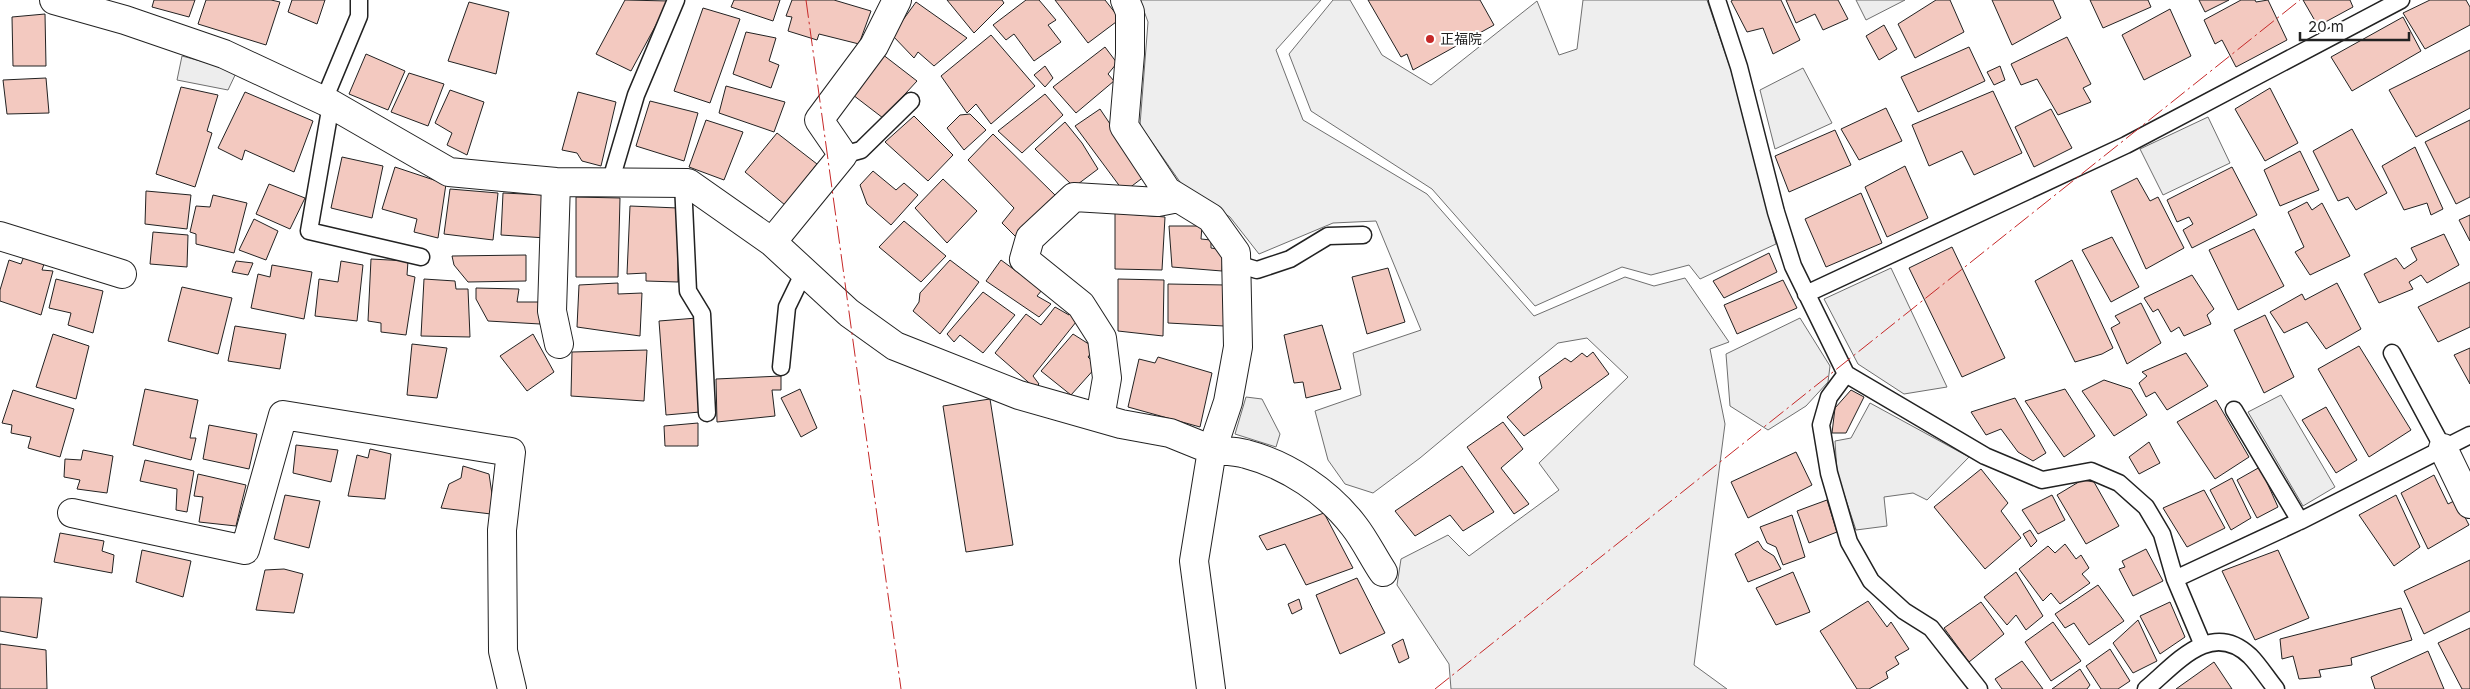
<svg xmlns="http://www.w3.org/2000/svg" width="2470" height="689" viewBox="0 0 2470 689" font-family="Inter,'Noto Sans JP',sans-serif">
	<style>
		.green { fill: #eee; stroke: #6f6f6f }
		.parking { fill: #ededed; stroke: #6f6f6f }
		.building { fill: #f3c9c0; stroke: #222 }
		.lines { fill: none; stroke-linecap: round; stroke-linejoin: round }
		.lane-casing { stroke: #222; stroke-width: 19 }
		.street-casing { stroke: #222; stroke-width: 30 }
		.lane { stroke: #fff; stroke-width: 16 }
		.street { stroke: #fff; stroke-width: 28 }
		.power { stroke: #c62828; stroke-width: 1; stroke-dasharray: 18 4 2.5 4; stroke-linecap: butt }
		.poi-dot { fill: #c62828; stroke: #fff; stroke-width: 2 }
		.labels { text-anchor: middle; stroke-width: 4; stroke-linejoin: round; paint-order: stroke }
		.poi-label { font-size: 14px; fill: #222; stroke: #fff; text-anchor: start }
	</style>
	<rect width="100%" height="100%" fill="#fff"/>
	<path class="green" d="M1140 0H1321L1276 50 1303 120 1427 194 1534 316 1625 277 1654 286 1685 278 1729 342 1710 349 1725 424 1694 665 1727 689H1451L1449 664 1397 585 1401 559 1448 535 1469 556 1559 490 1539 463 1628 377 1587 338 1558 343 1420 458 1373 493 1345 484 1328 460 1315 411 1361 395 1353 353 1421 330 1376 221 1333 223 1259 254 1230 217 1185 189 1140 125 1148 22Z
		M1333 0H1350L1382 55 1431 85 1537 1 1559 55 1577 49 1583 0H1707L1731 70 1776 244 1700 279 1689 265 1651 275 1622 267 1535 306 1432 189 1311 111 1289 54Z"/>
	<path class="parking" d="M1856 0H1905L1866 20Z
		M182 56 237 71 228 90 177 80Z
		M1803 68 1832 123 1775 149 1760 90Z
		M2208 117 2230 163 2163 195 2140 149Z
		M1891 268 1947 387 1904 394 1858 364 1824 299Z
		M1800 318 1830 366 1828 382 1806 406 1768 430 1730 406 1726 354Z
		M2281 395 2335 487 2303 506 2248 412Z
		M1246 397 1262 399 1280 434 1276 447 1235 434Z
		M1870 403 1969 457 1927 500 1913 493 1884 497 1887 526 1856 530 1837 473 1835 441 1851 438Z"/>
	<path class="building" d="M154 0H195L189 17 152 7Z
		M206 0H271L280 2 266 45 198 24Z
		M292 0H325L317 24 288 12Z
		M625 0 669 1 631 71 596 54Z
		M734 0H780L773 21 731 7Z
		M792 0H834L871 11 859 44 819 34 817 40 788 31 792 17 786 16Z
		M947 0H1002L1004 3 974 33Z
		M1026 0H1039L1056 20 1048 25 1061 42 1034 61 1014 34 1006 40 993 25Z
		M1055 0H1105L1120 19 1088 43Z
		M1368 0H1480L1494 25 1413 70 1407 54 1401 57Z
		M1733 0H1781L1800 40 1773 54 1763 28 1747 32 1731 1Z
		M1786 0H1838L1848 19 1823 30 1815 14 1796 23Z
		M1936 0H1950L1964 32 1915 58 1898 24Z
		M1992 0H2053L2061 18 2012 45Z
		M2090 0H2148L2151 7 2103 28Z
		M2199 0H2229L2205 12Z
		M2241 0H2255L2256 2 2268 0 2287 40 2236 67 2222 40 2215 44 2204 20Z
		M2303 0H2350L2353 7 2318 26Z
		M2430 0H2466L2470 7V25L2425 49 2403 13Z
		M469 2 509 12 496 74 448 61Z
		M916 2 967 38 934 66 918 52 914 58 892 35Z
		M703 8 740 19 710 103 674 91Z
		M2170 9 2191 56 2144 80 2122 35Z
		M45 14 46 66H13L12 17Z
		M2403 17 2421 51 2352 91 2331 57Z
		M1884 25 1897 49 1879 60 1866 36Z
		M746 32 776 38 769 61 779 65 771 88 733 74Z
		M991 35 1035 86 991 124 976 104 967 113 941 76Z
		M2067 37 2091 84 2083 88 2091 102 2058 115 2037 79 2021 85 2011 64Z
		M1105 47 1117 63 1108 74 1114 81 1076 113 1053 87Z
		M1969 47 1985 81 1918 112 1901 77Z
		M2470 50V108L2416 137 2389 90Z
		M366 54 405 71 388 110 349 94Z
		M882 54 917 81 883 118 853 95Z
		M1045 66 1053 78 1045 87 1034 75Z
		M2000 66 2005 80 1994 85 1987 72Z
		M409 73 444 84 428 126 391 112Z
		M46 78 49 113 7 114 3 80Z
		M726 86 785 102 774 132 719 113Z
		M181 87 218 95 207 131 212 133 195 187 156 174Z
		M2270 88 2298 143 2265 161 2235 109Z
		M450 90 484 102 467 155 447 145 452 133 435 123Z
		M1993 91 2022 153 1974 175 1962 151 1929 166 1912 125Z
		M245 92 313 121 294 172 245 150 242 160 218 148Z
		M578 92 616 102 601 166 582 161 577 153 562 150Z
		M1045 94 1063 115 1022 153 998 131Z
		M650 101 698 113 684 161 636 146Z
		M1886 108 1902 141 1859 160 1841 129Z
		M1100 109 1145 176 1124 192 1075 126Z
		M2051 109 2072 148 2034 167 2015 127Z
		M970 114 986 130 964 150 947 128 960 115Z
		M914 116 953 155 928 181 885 142Z
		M706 120 743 132 724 180 689 167Z
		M2470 120V197L2456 204 2425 142Z
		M1065 122 1082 143 1098 169 1074 187 1035 149Z
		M2352 129 2387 193 2356 210 2348 197 2338 201 2313 151Z
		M1835 130 1851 165 1789 192 1775 156Z
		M777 133 817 164 785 205 745 172Z
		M993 134 1058 198 1020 241 1002 223 1014 208 968 160Z
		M2415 147 2443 209 2431 215 2427 203 2404 210 2382 166Z
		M2300 151 2319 190 2280 206 2264 170Z
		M342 157 383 166 372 218 331 208Z
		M1905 166 1928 218 1887 237 1865 187Z
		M395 167 446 184 438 238 414 232 417 219 382 209Z
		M2232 167 2257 215 2192 248 2183 230 2193 224 2189 217 2177 222 2167 200Z
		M873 171 896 190 904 183 918 195 891 225 867 204 860 185Z
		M2137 178 2150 201 2158 197 2184 248 2146 269 2111 191Z
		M943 179 977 211 947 243 915 208Z
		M269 184 305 198 290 229 256 214Z
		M450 189 498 193 493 240 444 234Z
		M146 191 191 195 187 229 145 224Z
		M503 193 546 195V238L501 235Z
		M1861 193 1882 243 1826 267 1805 219Z
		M213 195 247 203 234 253 196 244V234L190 232 196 206 210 207Z
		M576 197 620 198 618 277H576Z
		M2307 202 2312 210 2322 203 2350 256 2310 275 2295 252 2304 247 2288 212Z
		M630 206 678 208V282L646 281V273L627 274Z
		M1115 213 1165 217 1162 270 1115 269Z
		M2470 215V241L2459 220Z
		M254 219 278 231 266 260 239 250Z
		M904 221 946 256 921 282 879 247Z
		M1169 226H1202L1201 239 1211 240V248L1223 250 1222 271 1172 267Z
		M2254 229 2284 286 2238 310 2209 250Z
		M153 232 188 235 187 267 150 264Z
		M2444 234 2459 265 2427 283 2421 275 2409 282 2413 289 2379 303 2364 274 2396 258 2404 269 2417 260 2411 248Z
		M2112 237 2139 287 2111 302 2082 250Z
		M1952 247 2005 358 1962 377 1909 268Z
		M1769 253 1777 272 1724 298 1713 281Z
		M526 255V281L468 282 454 265 452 256Z
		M24 256 44 264 42 270 53 271 41 315 0 301V290L9 260 21 264Z
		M371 259 408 261 407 275 415 277 406 335 381 332V323L368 321Z
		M950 260 979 282 940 334 913 311 919 302 920 293Z
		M1001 260 1042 290 1037 296 1051 304 1039 317 986 281Z
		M2072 260 2113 348 2102 354 2075 362 2035 281Z
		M236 261 253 263 248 275 232 272Z
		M341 261 363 265 357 321 315 316 319 279 338 282Z
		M272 265 312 272 304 319 251 308 258 274 270 277Z
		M1388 268 1405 322 1367 334 1352 277Z
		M2192 275 2214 309 2207 315 2211 324 2184 336 2179 327 2171 332 2158 309 2153 312 2144 298Z
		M56 279 103 291 93 333 68 325 71 313 49 308Z
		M424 279 455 281 456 289H468L470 337 421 336Z
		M1118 279 1164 280 1163 336 1118 331Z
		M1783 280 1797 308 1737 334 1724 305Z
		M2470 282V327L2438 342 2418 307Z
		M618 283V294L642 293 640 336 577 327 579 285Z
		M2337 283 2361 329 2326 349 2307 322 2284 333 2270 312 2302 294 2305 300Z
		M1168 284 1226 285 1224 326 1168 323Z
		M182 287 232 298 218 354 168 341Z
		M476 288 519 289 517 302H543L540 324 488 321 476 299Z
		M983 292 1015 315 983 353 960 335 954 342 947 334Z
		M2141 303 2161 343 2127 364 2111 328 2120 323 2115 316Z
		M1055 307 1069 315 1073 309 1080 317 1033 376 1039 384 1035 388 995 353 1026 314 1041 325Z
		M2265 315 2294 377 2264 393 2234 330Z
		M697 318 700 412 666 415 659 321Z
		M1322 325 1341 389 1306 398 1303 382 1294 383 1284 335Z
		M235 326 286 334 280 369 228 361Z
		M53 334 89 346 76 399 36 387Z
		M533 334 554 372 527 391 500 356Z
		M1073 334 1095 348 1088 357 1097 366 1071 395 1041 371Z
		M412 344 447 348 437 398 407 395Z
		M2359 346 2411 430 2369 457 2318 369Z
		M2470 348V384L2454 355Z
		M647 350 644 401 571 396 572 352Z
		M1593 352 1609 374 1524 436 1507 417 1542 388 1539 377 1565 358 1571 362 1582 353 1587 357Z
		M2186 353 2208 386 2167 410 2155 392 2146 397 2139 383 2147 376 2142 372Z
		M1158 357 1212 373 1200 427 1128 407 1139 359 1155 363Z
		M781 376V390H772L775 416 717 422 716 379Z
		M2104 380 2131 389 2147 415 2114 436 2082 391Z
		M145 389 198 400 190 438H196L191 460 133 445Z
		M800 389 817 428 801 437 781 398Z
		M2065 389 2095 436 2064 457 2025 401Z
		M13 390 74 409 60 457 28 448 31 437 11 433 12 425 2 423Z
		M1851 390 1864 397 1846 433H1832L1835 408Z
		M2015 398 2046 453 2033 461 2018 452 2001 429 1986 435 1971 412Z
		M990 399 1013 545 966 552 943 406Z
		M2216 400 2249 457 2215 479 2177 422Z
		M2326 407 2357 460 2336 473 2302 420Z
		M1503 422 1523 449 1501 468 1529 504 1514 514 1467 447Z
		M698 423V446H665L664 426Z
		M209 425 257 434 249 469 203 459Z
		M2149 442 2160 463 2139 474 2129 457Z
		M296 445 338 450 331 482 293 473Z
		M370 449 391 454 385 499 348 496 357 455 368 458Z
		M83 450 113 456 107 493 77 489 80 480 64 477 65 459 81 460Z
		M1796 452 1812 485 1748 518 1731 482Z
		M145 460 194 471 187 512 176 510 177 489 140 481Z
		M463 466 489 474 492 494 491 514 441 508 449 484 461 478Z
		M1462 466 1494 512 1463 531 1450 515 1415 536 1395 511Z
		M2260 467 2278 507 2257 518 2237 480Z
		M1981 469 2008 503 2001 511 2021 538 1985 569 1934 507Z
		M198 474 246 485 236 526 199 522 203 497 194 496Z
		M2434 475 2448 504 2456 500 2469 525 2428 549 2401 493Z
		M2232 478 2251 518 2231 530 2210 490Z
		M2082 480 2094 482 2119 526 2086 544 2057 495Z
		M2204 490 2225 528 2187 547 2163 508Z
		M285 495 320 501 309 548 274 539Z
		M2052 495 2065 520 2038 534 2022 510Z
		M2396 495 2420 547 2394 566 2359 515Z
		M1827 500 1837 532 1809 543 1797 511Z
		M1324 513 1353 568 1306 585 1285 544 1267 550 1259 536Z
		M1792 515 1805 557 1783 565 1776 547 1767 543 1760 527Z
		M2030 530 2037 541 2031 547 2023 534Z
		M60 533 104 541 102 551 114 555 112 573 54 562Z
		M1758 541 1763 549 1774 556 1781 569 1748 582 1735 554Z
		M2065 544 2076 559 2081 555 2089 568 2082 574 2090 583 2060 604 2051 593 2043 601 2019 569 2048 546 2055 553Z
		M2146 549 2163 581 2133 596 2119 569 2125 567 2122 561Z
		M142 550 191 561 183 597 136 582Z
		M2278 550 2309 618 2255 640 2222 571Z
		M2470 560V611L2424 634 2404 591Z
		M284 569 303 574 294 613 256 610 265 570Z
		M1793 572 1810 612 1776 625 1756 588Z
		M2016 572 2043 616 2026 630 2016 615 2007 625 1984 597Z
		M1357 578 1385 633 1340 654 1316 595Z
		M2098 585 2124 621 2089 645 2074 623 2065 628 2055 614Z
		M0 597 42 598 37 638 0 631Z
		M1299 599 1302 609 1292 614 1288 604Z
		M1868 601 1887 627 1891 622 1909 649 1895 657 1899 664 1886 672 1888 678 1869 689H1857L1820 631Z
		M1981 602 2004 634 1969 662 1944 628Z
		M2170 602 2185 637 2160 654 2140 616Z
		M2401 608 2412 640 2351 658 2352 665 2319 670 2321 677 2299 679 2293 656 2282 659 2280 639Z
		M2138 620 2157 661 2133 673 2113 643Z
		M2053 622 2081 661 2051 681 2025 642Z
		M2470 628V689H2462L2438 643Z
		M1403 639 1409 658 1399 663 1392 645Z
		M0 644 46 650 47 689H0Z
		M2110 649 2130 681 2118 689H2101L2086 666Z
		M2428 651 2444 689H2375L2371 677Z
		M2022 661 2043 689H2002L1995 679Z
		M2214 662 2232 689H2176Z
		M2080 669 2090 685 2087 689H2052Z"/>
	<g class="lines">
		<g class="lane-casing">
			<path id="lane" d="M1717 0 1739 67 1776 212 1793 266 1846 374 1985 456 2042 480 2091 471 2119 483 2146 507 2162 534 2175 579 2202 643
				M324 100 359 16V0
				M331 104 309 231 421 257
				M843 155 861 150 911 101
				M610 183 636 95 676 0
				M683 183 688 291 702 314 707 413
				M1237 264 1257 270 1290 259 1328 236 1363 235
				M1806 294 2126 145 2401 0
				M2392 353 2443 448
				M781 367 787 307 804 272
				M1846 374 1829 397 1821 425 1829 473 1849 542 1871 581 1904 611 1931 628 1979 689
				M2234 410 2300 521
				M2175 579 2300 521 2470 435
				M2146 689C2176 664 2211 619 2250 656 2259 665 2267 678 2276 689"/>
		</g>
		<g class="street-casing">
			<path id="street" d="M54 0 125 20 224 54 331 104 449 172 556 182 688 183 772 242 849 313 895 346 1019 395 1121 424 1170 433 1212 450 1194 561 1211 689
				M1125 0 1130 12V54L1124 126 1167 191 1211 218 1236 253 1238 347 1228 402 1212 450C1223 451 1236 451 1246 454 1288 465 1328 492 1354 526 1365 540 1373 557 1383 572
				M556 182 552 311 559 344
				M0 236 122 274
				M772 242 843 155 819 120 874 46 897 0
				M1100 418 1107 378 1102 338 1081 305 1024 259 1030 238 1074 197 1158 202 1178 198
				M2443 448 2470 504
				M72 513 245 550 283 415 511 452 502 530 503 651 512 689"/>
		</g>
		<use href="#lane" class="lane"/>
		<use href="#street" class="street"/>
		<path class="power" d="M806 0 901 689
			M1435 689 2300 0"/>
	</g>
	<circle class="poi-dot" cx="1430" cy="39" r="5"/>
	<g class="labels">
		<g class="poi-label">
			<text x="1440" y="44">正福院</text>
		</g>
	</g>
	<path d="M2300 32v8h109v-8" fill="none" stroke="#222222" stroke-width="2.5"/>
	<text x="2308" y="32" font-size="15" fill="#222222" stroke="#ffffff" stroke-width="4" paint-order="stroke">20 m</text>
</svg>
